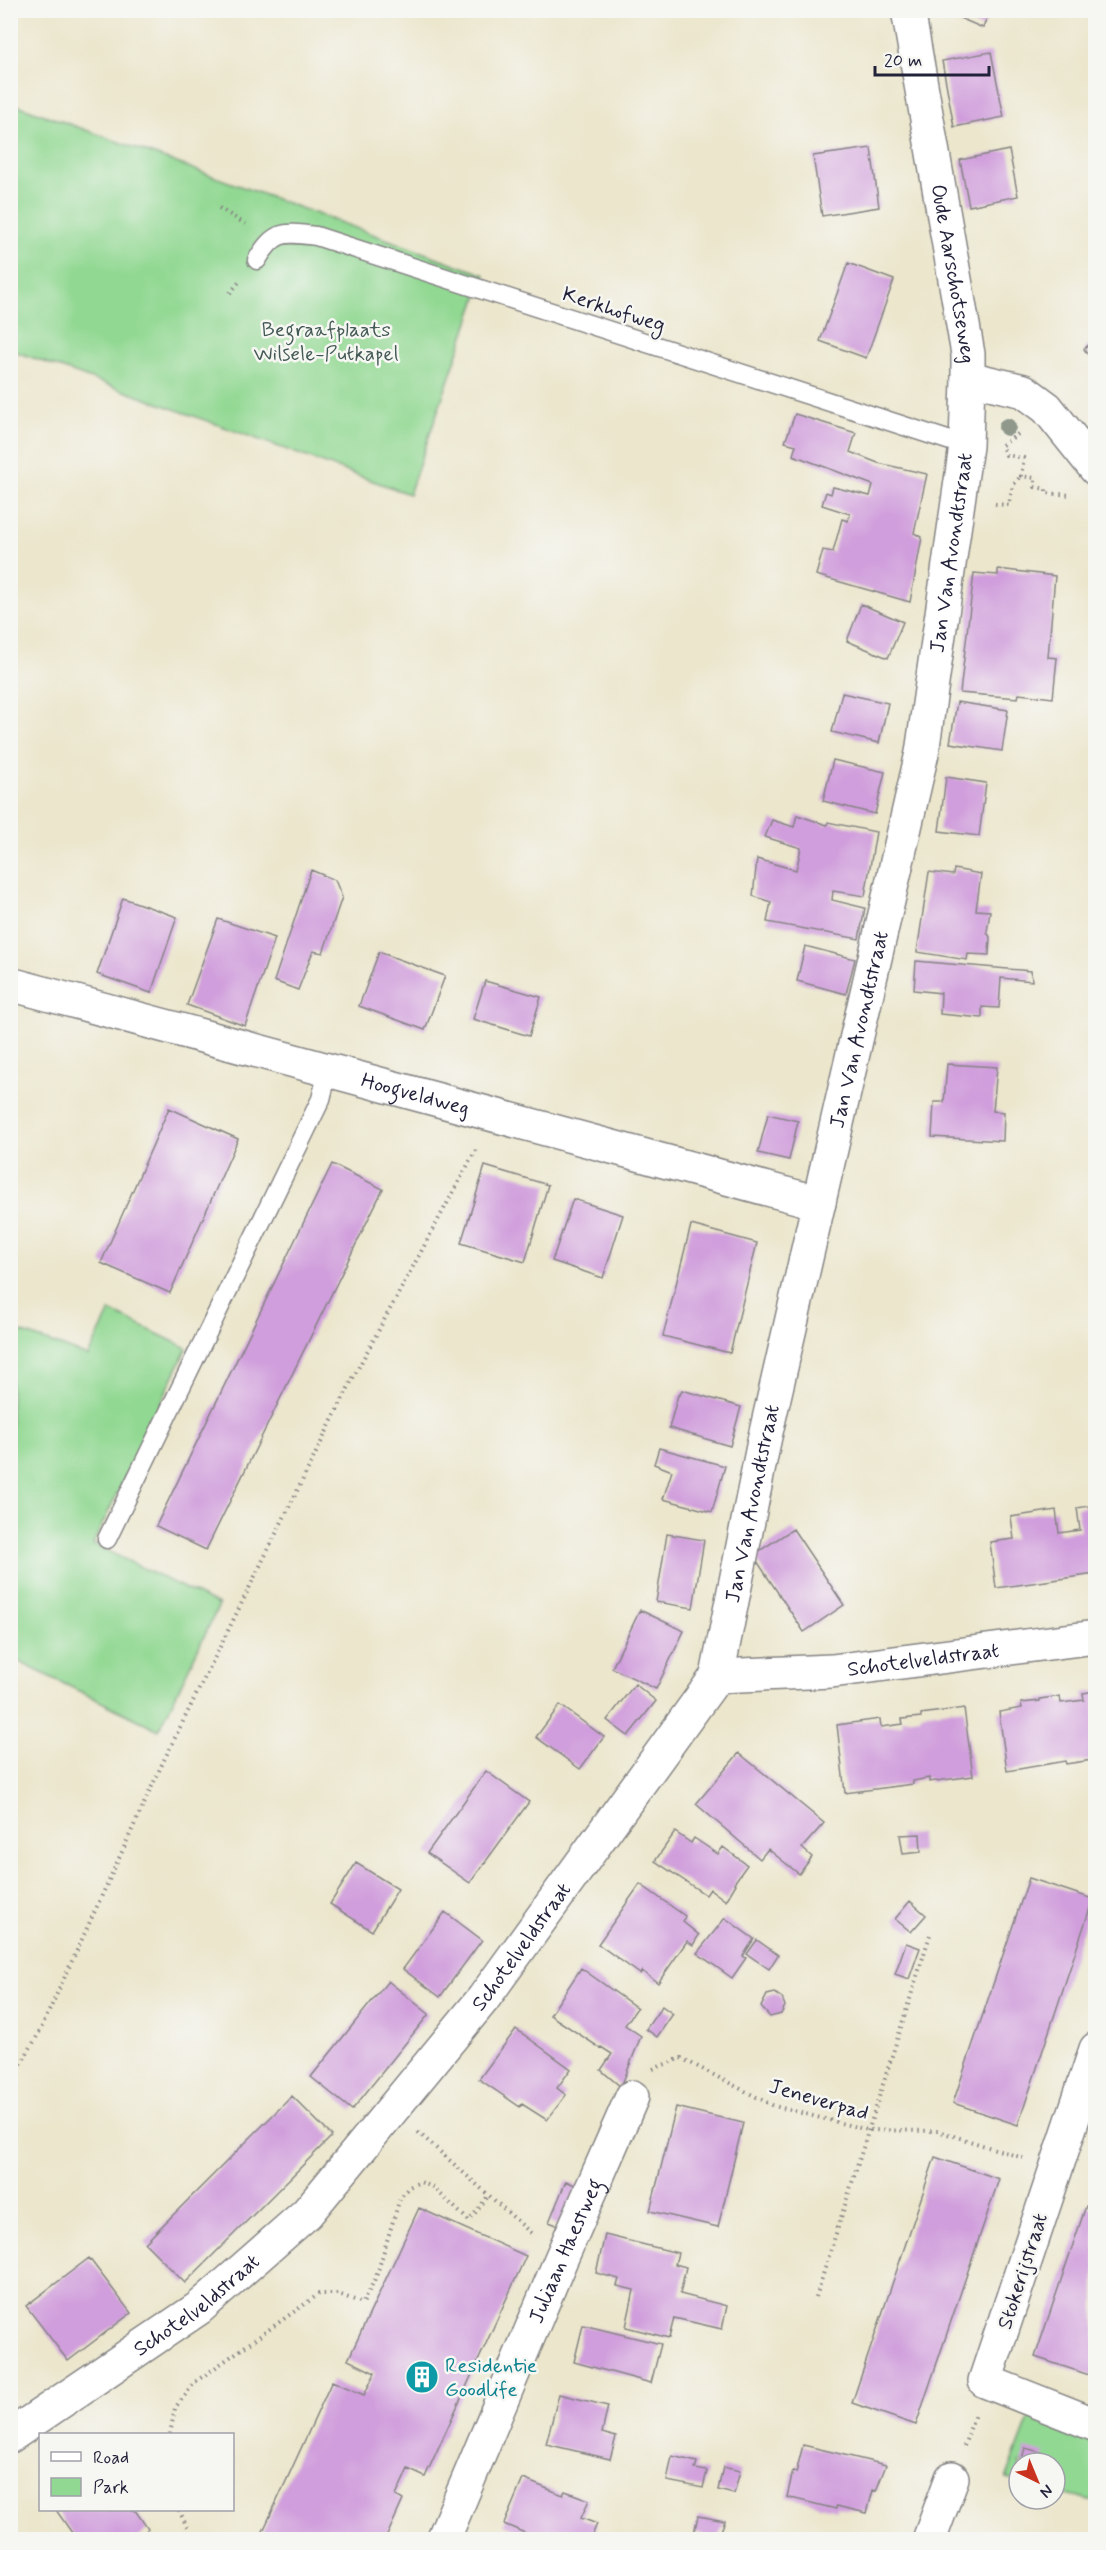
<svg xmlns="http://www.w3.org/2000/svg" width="1106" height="2550" viewBox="0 0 1106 2550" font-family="Mynerve,sans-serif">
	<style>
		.green { fill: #91d892; stroke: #5a7d66; stroke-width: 1.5 }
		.building { fill: #d09edc }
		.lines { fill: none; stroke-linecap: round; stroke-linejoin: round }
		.lane-casing { stroke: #868484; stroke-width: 21 }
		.street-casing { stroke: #868484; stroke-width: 36 }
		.path { stroke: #868484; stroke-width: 4; stroke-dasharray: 1.5 4.5; stroke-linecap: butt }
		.lane { stroke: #fff; stroke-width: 18 }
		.street { stroke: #fff; stroke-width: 33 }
		.tree { fill: #8f988b }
		.labels { text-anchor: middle; stroke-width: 5; stroke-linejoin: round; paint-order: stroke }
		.street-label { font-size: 21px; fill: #22223b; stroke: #f6f6f2 }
		.park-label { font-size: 21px; fill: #435955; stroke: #f6f6f2 }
		.culture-label { font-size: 21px; fill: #0d838f; stroke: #f6f6f2; text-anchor: start }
	</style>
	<rect width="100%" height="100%" fill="#f6f6f2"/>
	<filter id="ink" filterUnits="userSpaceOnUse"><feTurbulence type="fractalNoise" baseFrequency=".0167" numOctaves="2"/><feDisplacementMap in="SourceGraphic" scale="12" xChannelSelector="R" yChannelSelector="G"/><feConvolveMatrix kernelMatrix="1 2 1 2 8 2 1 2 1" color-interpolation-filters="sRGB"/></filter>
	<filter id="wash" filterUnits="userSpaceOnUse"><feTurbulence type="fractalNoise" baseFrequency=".008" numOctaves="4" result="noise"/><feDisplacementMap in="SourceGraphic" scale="24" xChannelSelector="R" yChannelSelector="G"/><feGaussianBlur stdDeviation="1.35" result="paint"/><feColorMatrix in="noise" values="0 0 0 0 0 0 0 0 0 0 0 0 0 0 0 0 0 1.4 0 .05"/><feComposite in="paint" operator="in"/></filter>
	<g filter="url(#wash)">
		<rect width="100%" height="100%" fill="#ebe6cc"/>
		<path class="green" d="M17 105 485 275 409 494 11 350 10 119Z
			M110 1311 187 1348 93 1544 219 1605 159 1730 11 1658V1348L18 1331 88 1356Z
			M1032 2411 1095 2436V2501L1055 2491V2463H1019V2482L1006 2479Z"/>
		<g id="blocks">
			<path class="building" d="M941 10H990L983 28Z
				M991 52 1004 117 954 127 942 61Z
				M871 148 879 207 822 216 813 156Z
				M1009 150 1018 196 969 206 960 160Z
				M848 263 894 280 866 358 820 341Z
				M1095 339V364L1084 349Z
				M795 414 856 433 850 452 878 463 927 474 914 533 922 537 910 602 816 575 823 550 833 552 842 519 848 521 850 514 822 505 826 492 831 494 833 487 870 496 873 485 793 455 796 445 785 442Z
				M998 569 1055 576 1048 657 1057 658 1053 698 1019 694 1018 698 960 693 974 573 998 575Z
				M861 604 903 622 888 658 847 641Z
				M842 693 888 703 879 743 832 732Z
				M957 702 1008 710 1002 751 950 743Z
				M833 760 885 772 875 814 823 801Z
				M946 777 986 783 979 836 939 831Z
				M797 815 827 825 828 822 876 832 865 896 833 891 832 900 865 908 859 939 767 922 771 902 753 896 757 859 796 870 801 848 765 837 772 820 794 827Z
				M954 869 981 874 976 910 990 911 987 932 990 937 989 955 968 954 967 960 917 952 929 872 953 875Z
				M311 870 335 880 342 897 323 953 313 951 298 990 274 981Z
				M123 898 177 917 151 993 97 974Z
				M218 919 275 938 245 1026 187 1005Z
				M805 946 855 959 846 994 797 981Z
				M379 952 445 976 425 1030 359 1006Z
				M916 961 1031 971 1032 981 1001 978 999 1008 982 1007V1018L940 1014 941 993 914 990Z
				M485 981 541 997 529 1036 473 1019Z
				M947 1064 997 1067 993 1111 1004 1112 1003 1141 932 1137 934 1102H944Z
				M169 1108 238 1139 170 1293 101 1263Z
				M768 1114 798 1121 789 1160 758 1153Z
				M332 1164 383 1189 206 1550 156 1526Z
				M485 1166 548 1185 525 1262 461 1243Z
				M573 1199 623 1215 603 1278 552 1261Z
				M691 1225 757 1243 730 1353 663 1336Z
				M682 1390 741 1407 730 1446 669 1428 678 1395H680Z
				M659 1448 725 1466 712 1512 663 1499 672 1471 654 1464Z
				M1095 1505V1574L996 1588 990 1542 1014 1539 1011 1517 1056 1510 1059 1533 1080 1530 1077 1508Z
				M793 1529 844 1605 804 1632 753 1555Z
				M667 1534 704 1540 693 1608 656 1602Z
				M640 1610 684 1631 656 1689 612 1668Z
				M635 1684 656 1701 628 1736 607 1720Z
				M1095 1691V1756L1092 1757V1760L1066 1764 1065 1761 1007 1771 999 1712 1022 1708 1021 1703 1040 1701V1699L1060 1696 1061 1703 1084 1700 1083 1693Z
				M560 1705 604 1737 580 1769 536 1737Z
				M964 1708 973 1776 929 1782V1778L913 1781V1784L845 1793 837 1725 880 1719 881 1727 903 1724 902 1719 921 1717V1714Z
				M739 1753 824 1823 802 1848 812 1857 799 1874 768 1849 760 1859 696 1804Z
				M486 1771 529 1802 470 1883 427 1853Z
				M675 1832 691 1843 694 1838 718 1854 723 1847 747 1865 734 1883 736 1884 726 1901 710 1889 706 1895 655 1861Z
				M920 1834 921 1852 903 1854 900 1835Z
				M356 1863 398 1889 372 1931 330 1904Z
				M1029 1878 1093 1899 1018 2125 953 2103Z
				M640 1884 685 1916 683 1922 699 1935 693 1945 687 1941 658 1983 642 1971 640 1974 598 1944Z
				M910 1901 926 1915 911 1932 895 1919Z
				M445 1912 482 1940 440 1997 403 1969Z
				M725 1918 754 1939 743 1956 746 1958 732 1978 697 1953Z
				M757 1940 778 1955 769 1969 747 1954Z
				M906 1943 920 1948 909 1979 895 1974Z
				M581 1968 637 2008 625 2025 641 2036 621 2087 601 2070 612 2054 601 2047 600 2048 550 2015Z
				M388 1981 429 2014 352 2110 311 2077Z
				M775 1993 782 1998 785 2006 781 2014 770 2017 761 2007 767 1995Z
				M662 2006 673 2014 657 2037 646 2029Z
				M516 2029 571 2069 557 2088 566 2095 547 2120 522 2104 520 2107 479 2079Z
				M292 2096 332 2136 185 2283 145 2243Z
				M676 2107 743 2123 718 2227 650 2211Z
				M935 2157 999 2179 916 2425 852 2403Z
				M566 2181 579 2187 562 2227 549 2222Z
				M1086 2206 1095 2209V2377L1035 2357Z
				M419 2208 526 2256 425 2477 408 2469 396 2496 403 2500 385 2540H259L332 2381 364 2395 375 2373 348 2360Z
				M605 2235 678 2253 675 2264 686 2267 680 2294 727 2306 722 2329 674 2318 669 2338 626 2327 634 2290 617 2286 619 2279 596 2273Z
				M89 2258 131 2313 68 2361 26 2306Z
				M583 2325 661 2344 651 2383 574 2362Z
				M559 2394 608 2406 602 2433 616 2437 610 2459 546 2444Z
				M803 2445 886 2465 876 2491 873 2490 867 2513 836 2506V2509L787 2497 793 2471 796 2473Z
				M1025 2448 1044 2453 1042 2463 1021 2462Z
				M672 2456 697 2462 695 2469 707 2471 703 2488 667 2481Z
				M723 2467 740 2471 734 2494 718 2490Z
				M523 2479 563 2495 565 2491 589 2500 581 2518 597 2524 590 2540H541L504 2524Z
				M56 2510H135L148 2529 135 2540H77Z
				M698 2516 725 2521 718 2538 694 2533Z"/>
		</g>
	</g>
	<g filter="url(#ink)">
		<use href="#blocks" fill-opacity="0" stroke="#868484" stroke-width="1.5"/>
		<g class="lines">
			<g class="lane-casing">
				<path id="lane" d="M257 260C275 230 283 232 316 236L966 446
					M107 1539 321 1099 328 1071"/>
			</g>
			<g class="street-casing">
				<g id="street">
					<path id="s1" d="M908 10 968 354V378L1024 391 1047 408 1096 469"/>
					<path id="s2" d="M10 984 819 1203"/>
					<path id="s3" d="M717 1676 832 1671 1096 1637"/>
					<path d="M1096 2049 985 2381 1096 2425"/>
					<path id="s4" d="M10 2436 199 2308 307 2213 483 1999 717 1676 764 1441 922 753 966 446 968 378"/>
					<path id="s5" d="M443 2540 561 2259 632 2097"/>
					<path d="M929 2540 952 2478"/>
				</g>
			</g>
			<path class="path" d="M219 208 247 225
				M230 293 240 281
				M1002 445 1021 432
				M1003 449 1006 455 1024 458 1021 476 1035 478V487L1046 489V493L1072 495
				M995 504 1009 505 1013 485 1021 476
				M653 2069 681 2058 774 2106 868 2130 938 2131 1023 2158
				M10 2077 14 2076 39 2033 164 1760 355 1374 478 1146
				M418 2132 533 2235
				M816 2297 930 1935
				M170 2434 175 2408 195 2382 319 2294H338L363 2303 376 2277 400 2198 409 2187 420 2182 433 2187 469 2221 489 2195
				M964 2446 975 2414
				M179 2510 193 2540"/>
			<use href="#lane" class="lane"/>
			<use href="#street" class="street"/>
		</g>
		<circle class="tree" cx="1007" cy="427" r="9"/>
	</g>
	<defs>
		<g id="building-disc" transform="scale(1.725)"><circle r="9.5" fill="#0f9aa8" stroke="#f6f6f2"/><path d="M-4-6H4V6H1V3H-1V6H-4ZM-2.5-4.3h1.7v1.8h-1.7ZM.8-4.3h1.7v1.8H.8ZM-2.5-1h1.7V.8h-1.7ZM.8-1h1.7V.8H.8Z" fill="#fff"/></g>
	</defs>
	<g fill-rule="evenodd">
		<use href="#building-disc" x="422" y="2377"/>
	</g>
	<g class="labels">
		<g class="street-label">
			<text dy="7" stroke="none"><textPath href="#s1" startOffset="268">Oude Aarschotseweg</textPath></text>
			<text transform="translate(614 309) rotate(18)" y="7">Kerkhofweg</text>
			<text dy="7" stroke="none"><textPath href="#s4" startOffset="2196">Jan Van Avondtstraat</textPath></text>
			<text dy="7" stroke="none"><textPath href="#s4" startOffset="1710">Jan Van Avondtstraat</textPath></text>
			<text dy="7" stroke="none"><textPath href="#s2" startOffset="420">Hoogveldweg</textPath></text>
			<text dy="7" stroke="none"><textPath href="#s4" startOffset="1224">Jan Van Avondtstraat</textPath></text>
			<text dy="7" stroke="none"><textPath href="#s3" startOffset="207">Schotelveldstraat</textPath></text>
			<text dy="7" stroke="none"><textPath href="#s4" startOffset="714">Schotelveldstraat</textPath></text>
			<text transform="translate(819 2099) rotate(16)" y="7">Jeneverpad</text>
			<text dy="7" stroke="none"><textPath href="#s5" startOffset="314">Juliaan Haestweg</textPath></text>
			<text transform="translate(1022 2271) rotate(-72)" y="7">Stokerijstraat</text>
			<text dy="7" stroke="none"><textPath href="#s4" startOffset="228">Schotelveldstraat</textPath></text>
		</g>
		<g class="park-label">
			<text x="326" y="336">Begraafplaats<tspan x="326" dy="24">Wilsele-Putkapel</tspan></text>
		</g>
		<g class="culture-label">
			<text x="445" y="2372">Residentie<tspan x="445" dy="24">Goodlife</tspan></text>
		</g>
	</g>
	<rect width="1106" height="2550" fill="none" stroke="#f6f6f2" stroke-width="36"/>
	<rect x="39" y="2433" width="195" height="78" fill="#f6f6f2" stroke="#a1a1a9" stroke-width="1.5"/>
	<rect x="51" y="2452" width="30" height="9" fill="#ffffff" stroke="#a1a1a9" stroke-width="1.5"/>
	<text x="93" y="2463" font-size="18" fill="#22223b">Road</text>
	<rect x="51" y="2478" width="30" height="18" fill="#91d892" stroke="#a1a1a9" stroke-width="1.5"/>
	<text x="93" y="2493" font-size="18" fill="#22223b">Park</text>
	<g transform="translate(1037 2481) rotate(137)"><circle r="28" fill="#f6f6f2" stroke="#a1a1a9" stroke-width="1.5"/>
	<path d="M0-4.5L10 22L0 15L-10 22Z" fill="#c8321e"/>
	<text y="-9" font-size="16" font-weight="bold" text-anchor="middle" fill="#22223b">N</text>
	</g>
	<path d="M875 66v9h114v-9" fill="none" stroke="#22223b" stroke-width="3"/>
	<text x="884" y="66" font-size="18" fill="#22223b" stroke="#f6f6f2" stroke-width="4.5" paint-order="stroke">20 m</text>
</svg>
